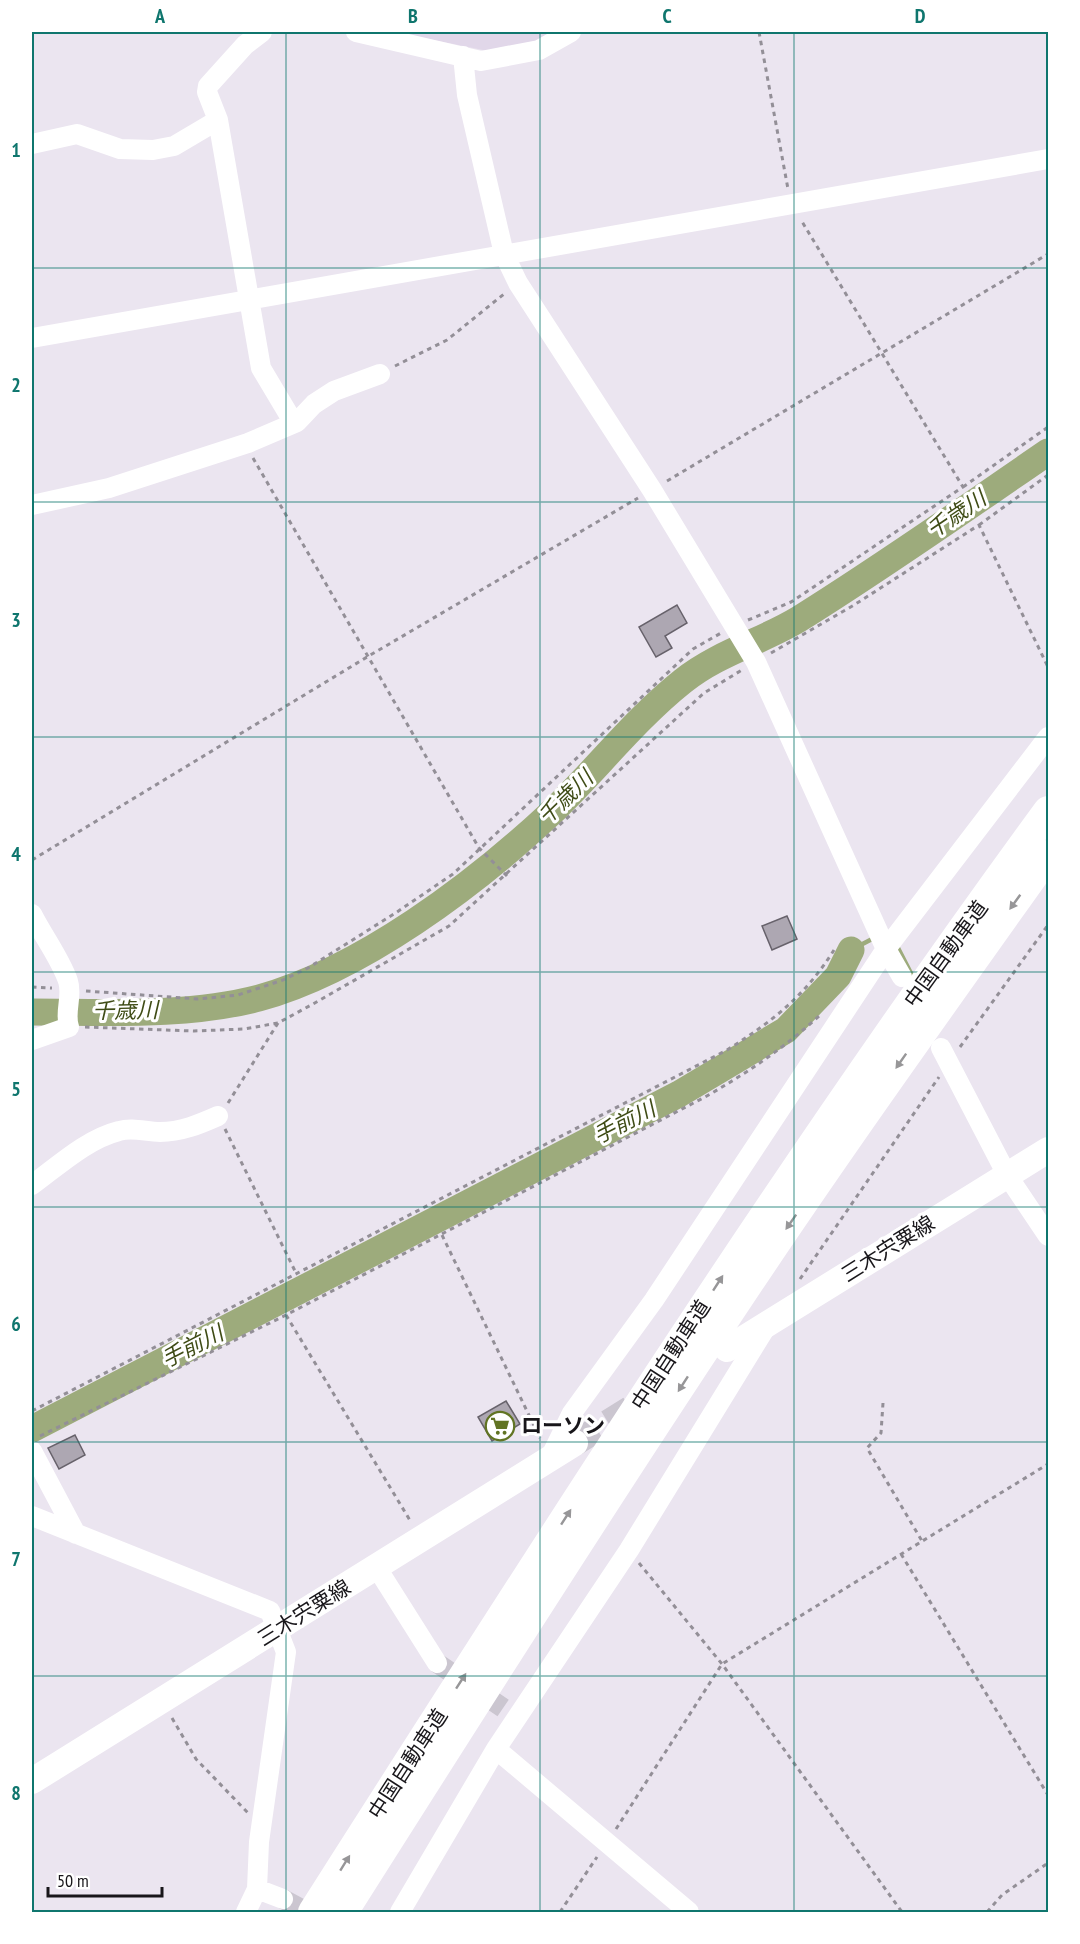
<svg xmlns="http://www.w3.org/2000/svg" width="1080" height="1944" viewBox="0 0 1080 1944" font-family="'PT Sans Narrow','Noto Sans JP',sans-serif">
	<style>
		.built { fill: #e1d7e9 }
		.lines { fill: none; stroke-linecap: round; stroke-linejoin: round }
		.stream { stroke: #9dab7c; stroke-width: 4.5 }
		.river { stroke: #9dab7c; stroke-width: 27 }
		.building { fill: #ada7b2; stroke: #67626b; stroke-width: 1.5 }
		.minor-tunnel { stroke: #cbc6d0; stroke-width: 20; stroke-dasharray: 20 10; stroke-linecap: butt }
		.major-tunnel { stroke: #cbc6d0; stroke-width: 26; stroke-dasharray: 26 13; stroke-linecap: butt }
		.path { stroke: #938f97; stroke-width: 3; stroke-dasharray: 4.5 4.5; stroke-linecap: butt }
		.minor { stroke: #fff; stroke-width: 20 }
		.major { stroke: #fff; stroke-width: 26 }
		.highway { stroke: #fff; stroke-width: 30 }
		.oneway { fill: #979698 }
		.grid { fill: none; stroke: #0f766e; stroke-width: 1.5; stroke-opacity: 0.55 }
		.labels { text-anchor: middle; stroke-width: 6; stroke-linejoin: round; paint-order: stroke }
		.street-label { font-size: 21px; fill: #18161a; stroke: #fff }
		.poi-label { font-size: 21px; font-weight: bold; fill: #18161a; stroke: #fff; text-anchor: start }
		.water-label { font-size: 22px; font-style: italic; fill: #3f4c16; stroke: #fff }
		.neatline { fill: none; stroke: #0f766e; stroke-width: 2 }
		.grid-label { font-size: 20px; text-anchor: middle; font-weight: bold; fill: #0f766e }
	</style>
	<rect width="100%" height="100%" fill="#ebe5f0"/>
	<path class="built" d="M394 32H556L532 45 488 51Z"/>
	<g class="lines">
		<path class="stream" d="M897 946 915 981
			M851 950 874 938"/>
		<path class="river" d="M32 1012C106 1012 186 1017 259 998 361 970 474 885 551 813 596 770 634 720 683 681 718 653 761 642 799 619 884 566 966 508 1048 452
			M32 1429 679 1094 786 1030 838 976 851 950"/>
	</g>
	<path class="building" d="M677 605 687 623 665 636 672 648 656 657 639 627Z
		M787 916 797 939 772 950 762 926Z
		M506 1401 520 1424 492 1441 478 1417Z
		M75 1435 85 1455 59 1469 48 1448Z"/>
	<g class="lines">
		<path class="minor-tunnel" d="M437 1663 506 1710
			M283 1899 307 1912"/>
		<path class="major-tunnel" d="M575 1443 641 1402"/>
		<path class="path" d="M759 32 788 189
			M395 366 447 340 504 294
			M253 458 479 848 507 876
			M667 481 1048 254
			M963 487 1048 427
			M979 525 1048 475
			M748 620 791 602 963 487 801 220
			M771 653 854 605 979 525 1048 667
			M32 860 367 657 638 498
			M32 987 52 988
			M86 991 198 999 238 995 283 980 308 968 397 912 453 874 693 649 721 633
			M85 1027 194 1031 244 1029 278 1023 313 1004 449 926 704 693 742 670
			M960 1047 1048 925
			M228 1103 278 1023
			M225 1129 296 1273
			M442 1235 540 1438
			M800 1279 939 1077
			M286 1315 411 1522
			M883 1403 881 1433 867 1448 922 1541
			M32 1411 727 1050C773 1021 805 996 834 950
			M40 1436 286 1315 705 1097C747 1073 784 1048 819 1016
			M901 1554 1048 1795
			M639 1563 722 1664 902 1912
			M172 1718 196 1759 248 1813
			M616 1829 722 1664 1048 1464
			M560 1912 597 1857
			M987 1912 1002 1895 1048 1863"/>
		<path class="minor" d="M262 32 245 45 208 86 207 92 218 120 261 368 289 415 297 422
			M356 32 481 61 539 50 571 32
			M463 56 467 95 504 254 518 283 652 490 756 662 886 949 902 977
			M32 144 77 134 120 149 153 150 174 146 218 120
			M32 338 1048 159
			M32 505 109 488 248 443 297 422 314 404 334 391 380 374
			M32 914C43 936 60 958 68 981 73 996 64 1012 69 1027L32 1040
			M941 1048 1007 1175 1048 1236
			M32 1185C58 1166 87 1139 119 1131 133 1127 146 1132 160 1132 181 1132 200 1124 218 1116
			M32 1451 76 1534
			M550 1458 572 1413 654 1300 886 949 1048 737
			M32 1516 270 1611 286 1652 259 1842 257 1889 246 1912
			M377 1568 437 1663
			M496 1749 689 1912
			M257 1889 283 1899
			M400 1912 496 1749 629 1550 766 1327"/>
		<path class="major" d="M727 1349 1048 1150
			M32 1781 575 1443"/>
		<path class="highway" d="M313 1912C550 1540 787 1167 1048 811
			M343 1912C476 1702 610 1491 748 1284 845 1139 947 997 1048 855"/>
	</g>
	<defs><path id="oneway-solid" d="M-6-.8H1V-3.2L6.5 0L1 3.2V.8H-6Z" transform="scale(1.5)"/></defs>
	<g class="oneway">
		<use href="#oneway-solid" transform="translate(1015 902) rotate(126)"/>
		<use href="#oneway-solid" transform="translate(901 1061) rotate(125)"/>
		<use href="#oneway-solid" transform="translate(791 1222) rotate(125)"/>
		<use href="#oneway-solid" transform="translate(718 1283) rotate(-57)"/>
		<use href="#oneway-solid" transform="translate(683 1384) rotate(123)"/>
		<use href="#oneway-solid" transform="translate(566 1517) rotate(-57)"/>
		<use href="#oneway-solid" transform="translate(461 1681) rotate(-57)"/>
		<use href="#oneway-solid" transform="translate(345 1863) rotate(-58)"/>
	</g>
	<path class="grid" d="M286 32V1912M540 32V1912M794 32V1912M32 268H1048M32 502H1048M32 737H1048M32 972H1048M32 1207H1048M32 1442H1048M32 1676H1048"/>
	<defs>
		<g id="supermarket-ring" transform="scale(1.5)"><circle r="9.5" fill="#fff" stroke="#617423" stroke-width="1.5"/><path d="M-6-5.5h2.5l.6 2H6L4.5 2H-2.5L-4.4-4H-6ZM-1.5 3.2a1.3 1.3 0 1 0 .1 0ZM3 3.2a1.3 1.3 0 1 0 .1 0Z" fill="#617423"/></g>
	</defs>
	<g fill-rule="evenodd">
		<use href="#supermarket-ring" x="500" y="1426"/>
	</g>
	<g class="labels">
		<g class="street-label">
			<text transform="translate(946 954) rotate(-54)" y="7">中国自動車道</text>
			<text transform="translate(888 1249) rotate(-32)" y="7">三木宍粟線</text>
			<text transform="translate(671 1355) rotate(-57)" y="7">中国自動車道</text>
			<text transform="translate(304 1613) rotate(-32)" y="7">三木宍粟線</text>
			<text transform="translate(408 1764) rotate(-57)" y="7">中国自動車道</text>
		</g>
		<g class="poi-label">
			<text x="521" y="1433">ローソン</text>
		</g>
		<g class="water-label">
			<text transform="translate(956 514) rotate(-34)" y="8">千歳川</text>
			<text transform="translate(565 797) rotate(-44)" y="8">千歳川</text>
			<text transform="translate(125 1010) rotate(-1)" y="8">千歳川</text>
			<text transform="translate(624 1122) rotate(-27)" y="8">手前川</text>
			<text transform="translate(192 1346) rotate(-27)" y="8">手前川</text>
		</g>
	</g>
	<rect width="1080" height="1944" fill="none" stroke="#ffffff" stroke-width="66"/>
	<path d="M48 1887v9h114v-9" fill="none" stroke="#18161a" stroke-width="3"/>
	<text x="57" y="1887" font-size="18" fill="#18161a" stroke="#ffffff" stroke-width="4.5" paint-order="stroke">50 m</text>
	<rect x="33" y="33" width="1014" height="1878" class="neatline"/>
	<g class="grid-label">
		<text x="160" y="23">A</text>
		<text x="413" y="23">B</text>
		<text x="667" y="23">C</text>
		<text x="920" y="23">D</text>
		<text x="16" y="157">1</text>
		<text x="16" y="392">2</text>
		<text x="16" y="627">3</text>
		<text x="16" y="861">4</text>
		<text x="16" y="1096">5</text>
		<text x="16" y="1331">6</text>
		<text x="16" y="1566">7</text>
		<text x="16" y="1800">8</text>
	</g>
</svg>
